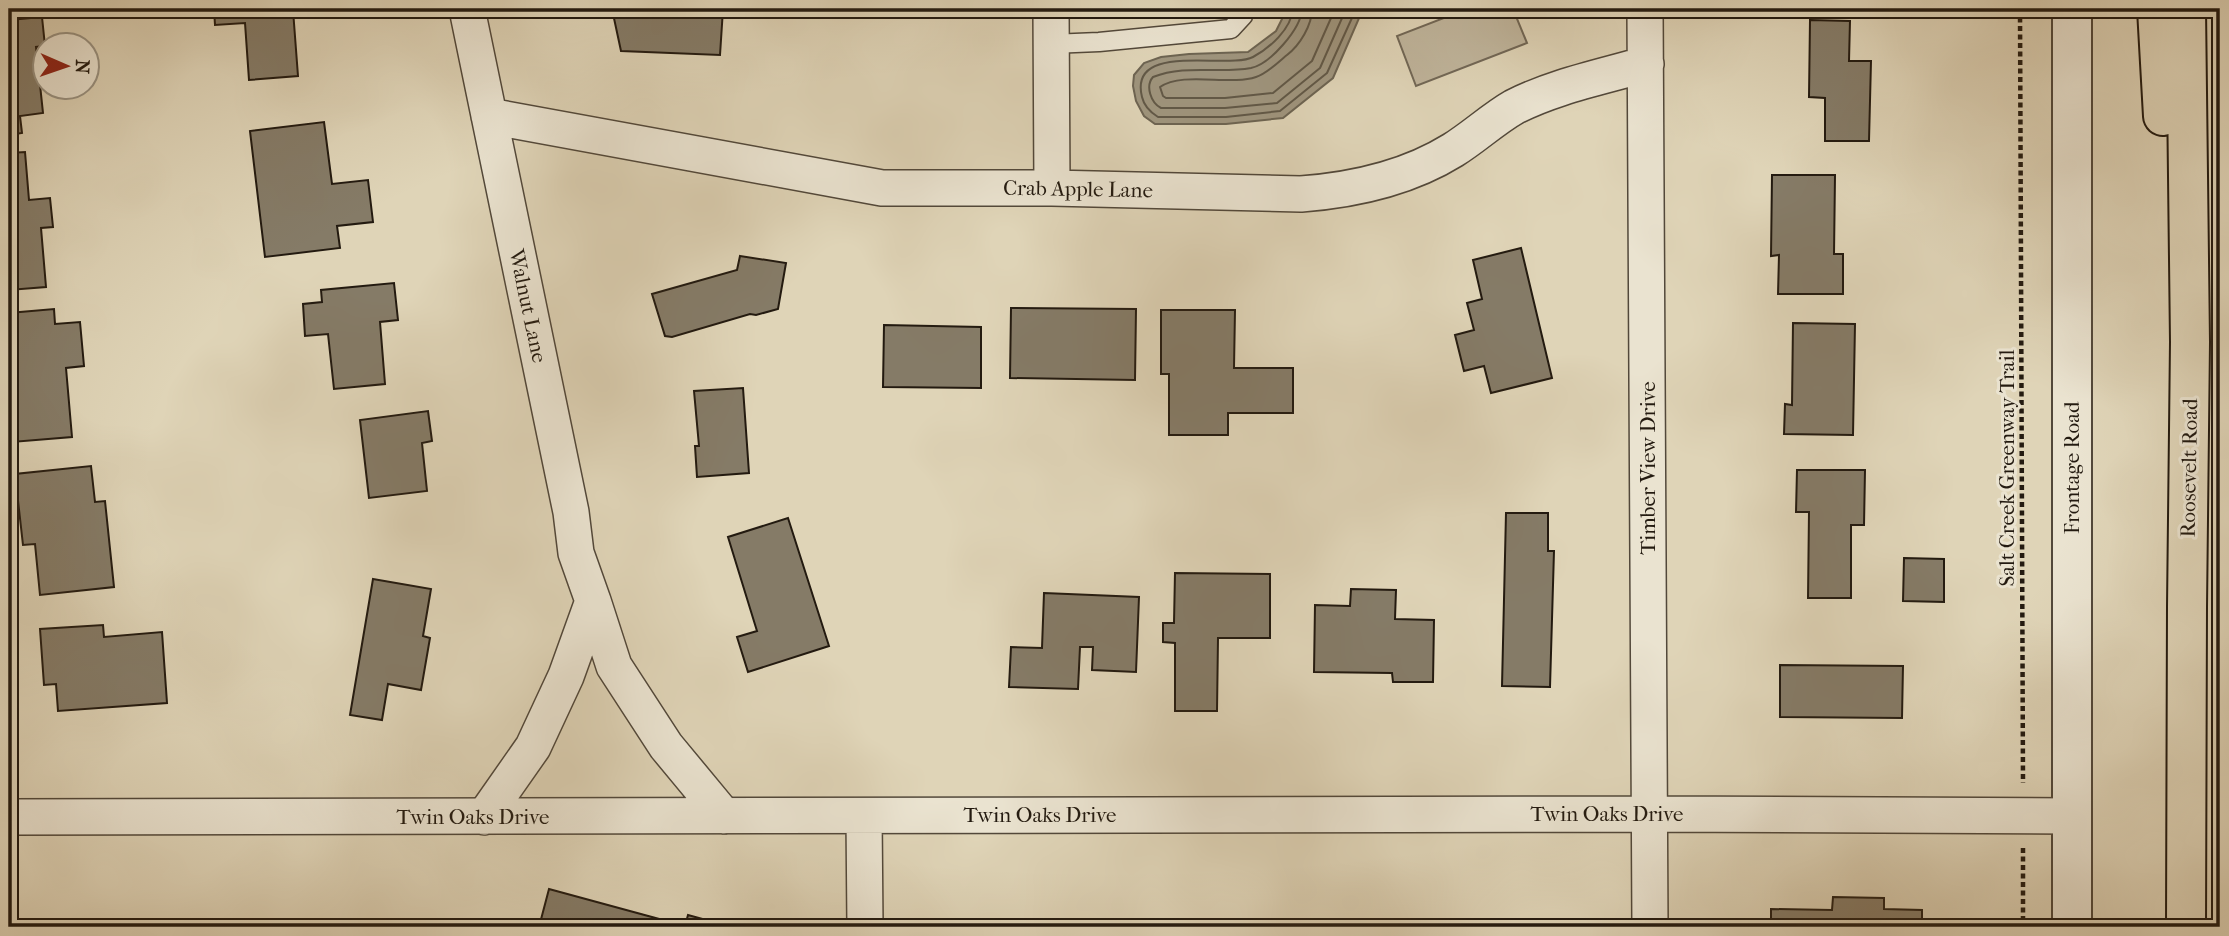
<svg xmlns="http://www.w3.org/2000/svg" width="2229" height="936" viewBox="0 0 2229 936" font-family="'IM FELL French Canon',serif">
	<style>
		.green { fill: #bfb49b; stroke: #716756; stroke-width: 2 }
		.water { fill: #9f957e; stroke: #6d6452; stroke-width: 2 }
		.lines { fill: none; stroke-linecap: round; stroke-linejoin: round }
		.shore { stroke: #615847; stroke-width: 2 }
		.building { fill: #857b67; stroke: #231a10; stroke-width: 2 }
		.service-casing { stroke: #52483a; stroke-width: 21 }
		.minor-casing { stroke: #52483a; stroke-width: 38 }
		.tertiary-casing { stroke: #52483a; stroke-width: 42 }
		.trunk-casing { stroke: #231a10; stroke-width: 42 }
		.path { stroke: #231a10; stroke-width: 4.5; stroke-dasharray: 5 3.5; stroke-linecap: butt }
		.service { stroke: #eae3d0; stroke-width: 18 }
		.minor { stroke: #eae3d0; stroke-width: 35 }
		.tertiary { stroke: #eae3d0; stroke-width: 38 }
		.trunk { stroke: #dfd4b7; stroke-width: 38 }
		.labels { text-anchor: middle; stroke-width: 6; stroke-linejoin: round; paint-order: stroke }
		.street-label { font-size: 21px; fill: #231a10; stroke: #eae3d0 }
	</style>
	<rect width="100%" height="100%" fill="#dfd4b7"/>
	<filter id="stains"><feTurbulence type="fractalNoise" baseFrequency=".00286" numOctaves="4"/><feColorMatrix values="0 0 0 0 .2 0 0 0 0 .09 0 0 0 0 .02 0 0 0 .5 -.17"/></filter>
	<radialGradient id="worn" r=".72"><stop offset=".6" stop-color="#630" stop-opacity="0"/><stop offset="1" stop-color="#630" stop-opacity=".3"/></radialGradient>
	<path class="green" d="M1467 9H1513L1527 43 1416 86 1397 36Z"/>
	<path class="water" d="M1287 9H1363L1333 78 1283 118 1226 124H1155L1144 116 1136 101 1133 86 1134 75 1144 63 1161 57 1189 54 1248 52 1276 31Z"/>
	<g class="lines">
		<path class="shore" d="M1293 9C1291 29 1270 48 1253 57 1228 70 1128 41 1142 97 1144 106 1150 112 1158 117H1226L1280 111 1327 73 1356 9
			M1302 9C1301 29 1270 64 1251 68 1219 74 1186 64 1153 77 1145 86 1151 103 1161 108H1225L1277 103 1320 68 1346 9
			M1312 9C1312 25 1300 45 1287 55 1278 62 1268 73 1256 77 1230 86 1183 71 1160 87L1163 96 1166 98H1225L1273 93 1312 61 1335 9"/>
	</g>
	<path class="building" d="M214 9H311L293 10 298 76 249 80 245 23 215 25Z
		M612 9H663L665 17 666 9H723L720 55 621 51Z
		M42 17 45 46 36 47 43 113 20 116 22 133 9 135V20Z
		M1810 20 1850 21 1849 61H1871L1869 141H1825V98L1809 97Z
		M324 122 332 184 368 180 373 222 337 226 340 248 265 257 250 131Z
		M25 152 29 200 50 198 53 227 41 228 46 287 9 290V153Z
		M1772 175H1835L1834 254H1843V294H1778L1779 255 1771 256Z
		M1521 248 1552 378 1491 393 1484 366 1464 371 1455 335 1474 330 1467 303 1482 299 1473 260Z
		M740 256 786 263 778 309 756 315 750 314 672 337 665 336 652 294 737 270Z
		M394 283 398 320 380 322 385 384 334 389 328 334 305 336 303 304 322 302 321 290Z
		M1011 308 1136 309 1135 380 1010 378Z
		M54 309 55 324 80 322 84 366 66 368 72 437 12 442 9 410V313Z
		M1161 310H1235L1234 368H1293V413H1228V435H1169V374H1161Z
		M1793 323 1855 324 1853 435 1784 434 1785 404 1792 405Z
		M884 325 981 327V388L883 387Z
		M743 388 749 473 697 477 695 446H699L694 391Z
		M428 411 432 441 422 443 427 491 369 498 360 420Z
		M91 466 95 502 105 501 114 587 40 595 35 544 23 545 15 474Z
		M1797 470H1865L1864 525H1851V598H1808L1809 512H1796Z
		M1506 513H1548V551H1554L1550 687 1502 686Z
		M788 518 829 646 748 672 737 637 757 631 728 537Z
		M1904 558 1944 559V602L1903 601Z
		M1175 573 1270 574V638H1218L1217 711H1175V643L1163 642V623H1174Z
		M373 579 431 589 423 636 430 638 421 690 388 684 382 720 350 715Z
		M1351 589 1396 590 1395 619 1434 620 1433 682H1393L1392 673 1314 672 1315 605 1350 606Z
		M1044 593 1139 597 1136 672 1092 670 1093 647H1080L1078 689 1009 687 1011 647 1042 648Z
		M103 625 104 637 162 632 167 703 58 711 56 684 44 685 40 629Z
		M1780 665 1903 666 1902 718 1780 717Z
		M549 889 685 926 688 915 728 926 539 927Z
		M1833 897 1884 898V909L1922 910V927H1771V909L1832 910Z
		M1353 922 1486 926V927H1352Z"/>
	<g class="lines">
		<g class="service-casing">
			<path id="service" d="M1051 44 1099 42 1231 29 1243 16 1244 9"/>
		</g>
		<g class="minor-casing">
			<path id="minor" d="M467 9 571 512 576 553 593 601 566 676 533 747 484 817
				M1051 9 1052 188
				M1645 9 1650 927
				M489 116 882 188H1052L1301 194C1354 190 1408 178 1453 150 1474 137 1493 119 1514 107 1555 86 1602 77 1646 64
				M593 601 614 666 666 746 724 816
				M864 816 865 927
				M9 817 1650 814 2071 816"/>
		</g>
		<g class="tertiary-casing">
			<path id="tertiary" d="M2072 927V9"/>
		</g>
		<g class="trunk-casing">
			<path id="trunk" d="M2157 9 2163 116
				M2186 927 2187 607 2190 342 2186 9"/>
		</g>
		<path class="path" d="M2020 9 2023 783
			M2023 848V927"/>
		<use href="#service" class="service"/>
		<use href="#minor" class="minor"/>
		<use href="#tertiary" class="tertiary"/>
		<use href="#trunk" class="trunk"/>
	</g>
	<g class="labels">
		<g class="street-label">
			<text transform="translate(1078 189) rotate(1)" y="7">Crab Apple Lane</text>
			<text transform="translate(528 306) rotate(78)" y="7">Walnut Lane</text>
			<text transform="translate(1648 468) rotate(-90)" y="7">Timber View Drive</text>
			<text transform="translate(2007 468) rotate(-90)" y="7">Salt Creek Greenway Trail</text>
			<text transform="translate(2072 468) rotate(-90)" y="7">Frontage Road</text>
			<text transform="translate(2189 468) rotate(-89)" y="7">Roosevelt Road</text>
			<text x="1607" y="821">Twin Oaks Drive</text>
			<text x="1040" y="822">Twin Oaks Drive</text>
			<text x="473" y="824">Twin Oaks Drive</text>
		</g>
	</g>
	<rect width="2229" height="936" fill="none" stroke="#dfd4b7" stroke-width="35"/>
	<rect x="10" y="10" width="2208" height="915" fill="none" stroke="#231a10" stroke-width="3.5"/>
	<rect x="18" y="18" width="2194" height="901" fill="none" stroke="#231a10" stroke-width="2"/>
	<g transform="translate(66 66) rotate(92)"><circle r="33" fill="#eae3d0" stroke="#9a9383" stroke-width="2"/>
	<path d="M0-5L12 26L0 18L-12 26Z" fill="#8f2418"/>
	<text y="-10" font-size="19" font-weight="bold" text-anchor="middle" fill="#231a10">N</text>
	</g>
	<rect width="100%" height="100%" filter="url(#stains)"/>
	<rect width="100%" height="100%" fill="url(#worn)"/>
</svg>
